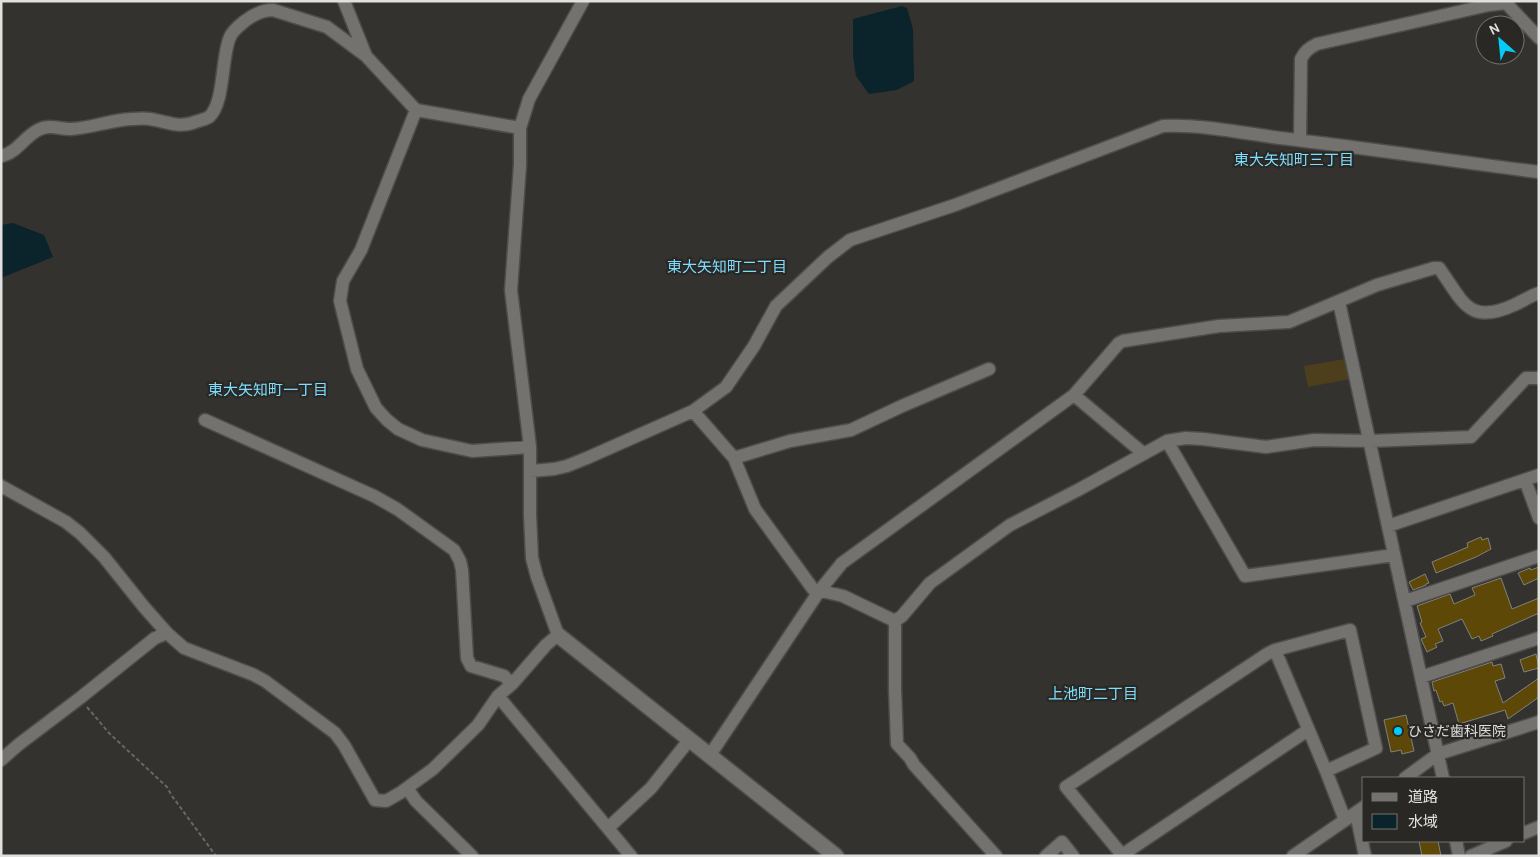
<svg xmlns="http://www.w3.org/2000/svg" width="1540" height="857" viewBox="0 0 1540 857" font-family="Karla,'Noto Sans JP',sans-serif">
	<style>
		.green { fill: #4d3f1c }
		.water { fill: #0b232b }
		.building { fill: #5e4807; stroke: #81807d }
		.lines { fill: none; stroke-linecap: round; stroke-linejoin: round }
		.minor-casing { stroke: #4e4d4b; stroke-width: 15 }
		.tertiary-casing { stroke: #4e4d4b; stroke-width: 18 }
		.path { stroke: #676764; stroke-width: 2; stroke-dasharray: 4 2.5; stroke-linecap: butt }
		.minor { stroke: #73726f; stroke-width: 12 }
		.tertiary { stroke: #73726f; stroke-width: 15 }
		.poi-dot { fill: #03cbf9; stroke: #292825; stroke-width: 2 }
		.labels { text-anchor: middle; stroke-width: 4.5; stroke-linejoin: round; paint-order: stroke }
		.poi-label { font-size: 14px; fill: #e0e0de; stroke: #292825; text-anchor: start }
		.neighbourhood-label { font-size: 15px; fill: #7fddfd; stroke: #292825 }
	</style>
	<rect width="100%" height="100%" fill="#33322f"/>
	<path class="green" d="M1351 358 1356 378 1308 387 1304 366Z"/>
	<path class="water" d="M902 6 907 8 913 29 914 81 897 90 869 94 856 76 853 55V19Z
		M13 223 44 235 53 257 1 278V225Z"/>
	<path class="building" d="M1481 537 1482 540 1488 538 1491 549 1476 557 1436 573 1432 562 1468 547 1467 543Z
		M1539 567V578L1524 585 1518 573 1530 568 1531 570Z
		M1425 574 1429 583 1426 584V585L1413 590 1409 582Z
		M1501 578 1512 609 1539 598V613L1492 634 1493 636 1481 641 1479 636 1472 639 1462 619 1438 629 1443 641 1435 644 1437 647 1427 652 1421 639 1426 637 1420 623 1422 622 1417 606 1450 594 1454 604 1475 595 1472 588Z
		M1536 654 1539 668 1524 672 1520 660Z
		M1492 662 1493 666 1501 664 1505 678 1495 681 1503 703 1539 678V697L1508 719 1505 710 1459 724 1453 703 1444 706 1442 701 1440 702 1436 690 1434 691 1432 682Z
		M1406 715 1414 751 1402 754 1401 750 1391 752 1384 720Z
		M1419 841H1438L1441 856H1422Z"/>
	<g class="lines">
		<g class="minor-casing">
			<path id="minor" d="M344 1 366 56
				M416 110 361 250 343 281 340 301 357 369 376 408 387 420 398 429 422 440 472 451 530 447
				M1300 140 1301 59C1305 51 1309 48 1317 44L1489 5 1506 3 1539 38
				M1 156C17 153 24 137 38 130 49 124 59 129 71 129 91 128 111 120 131 119 137 119 144 118 150 119 169 122 179 129 198 121 201 120 206 119 209 117 225 103 221 57 230 37 233 30 240 25 245 21 254 14 262 10 273 10L327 27 366 56 416 110 520 128
				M1339 302 1443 778
				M693 411 734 458 755 509 813 589 843 596 895 621 902 616 930 583 1010 525 1078 490 1167 441 1186 438 1203 439 1266 447 1314 440 1370 441 1471 437 1526 378H1539
				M205 420 374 496 397 509 454 550 460 561 462 570 467 658 471 666 504 676 512 684
				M1167 441 1245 576 1394 555
				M1144 454 1074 395 1119 343 1123 341 1219 326 1289 322 1377 285 1434 268H1439C1463 301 1468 326 1514 305 1523 301 1530 296 1539 293
				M734 458 790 441 851 430 902 406 989 369
				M531 471 554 469 567 466 587 458 693 411 726 387 754 346 776 306 828 257 850 240 955 205 1163 126C1200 124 1243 133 1280 138 1366 148 1452 161 1539 172
				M1525 480 1539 518
				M1 486 66 522 80 533 104 557 144 607 167 633 184 648 254 675 265 681 335 733 344 745 375 800 386 801 400 793 433 769 478 725 498 696 512 684 546 645 558 635 537 577 532 558 530 515V447L511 290 520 165V128L529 99 583 1
				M1388 526 1539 475
				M1405 601 1539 556
				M895 621V689L897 744 910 758 914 765 996 856
				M1275 650 1326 771 1345 820
				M1421 677 1539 638
				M498 696 631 856
				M710 755 820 590 842 563 1074 395
				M1 760 18 745 80 698 155 638 167 633
				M1405 778 1438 754 1539 722
				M407 788 416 801 472 856
				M1356 813 1365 856
				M608 828 651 788 690 739
				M1524 833 1539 827
				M1456 841 1459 856
				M1122 855 1308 730
				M1046 856 1062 842 1073 856
				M1123 856 1066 787 1267 654 1275 650 1350 630 1376 748 1326 771
				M1293 856 1364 807
				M1471 856 1506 841"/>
		</g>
		<g class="tertiary-casing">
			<path id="tertiary" d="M558 635 836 856"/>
		</g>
		<path class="path" d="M87 707 109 733 167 787 172 796 216 856"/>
		<use href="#minor" class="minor"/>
		<use href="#tertiary" class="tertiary"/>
	</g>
	<circle class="poi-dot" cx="1398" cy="731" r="5"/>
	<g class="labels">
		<g class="poi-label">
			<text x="1408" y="736">ひさだ歯科医院</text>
		</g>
		<g class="neighbourhood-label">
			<text x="1294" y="165">東大矢知町三丁目</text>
			<text x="727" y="272">東大矢知町二丁目</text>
			<text x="268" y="395">東大矢知町一丁目</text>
			<text x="1093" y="699">上池町二丁目</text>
		</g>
	</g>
	<rect width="1540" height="857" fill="none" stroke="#e0e0de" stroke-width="5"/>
	<rect x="1362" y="777" width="162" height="65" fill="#292825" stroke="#72726f"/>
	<rect x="1372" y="793" width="25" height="8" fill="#73726f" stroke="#72726f"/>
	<text x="1408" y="802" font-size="15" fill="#e0e0de">道路</text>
	<rect x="1372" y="814" width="25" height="15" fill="#0b232b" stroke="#72726f"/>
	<text x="1408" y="827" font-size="15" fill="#e0e0de">水域</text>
	<g transform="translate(1500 40) rotate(333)"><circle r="24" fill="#292825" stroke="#72726f"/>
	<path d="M0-4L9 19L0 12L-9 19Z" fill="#03cbf9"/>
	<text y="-8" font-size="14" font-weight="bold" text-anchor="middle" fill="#e0e0de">N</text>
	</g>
</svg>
